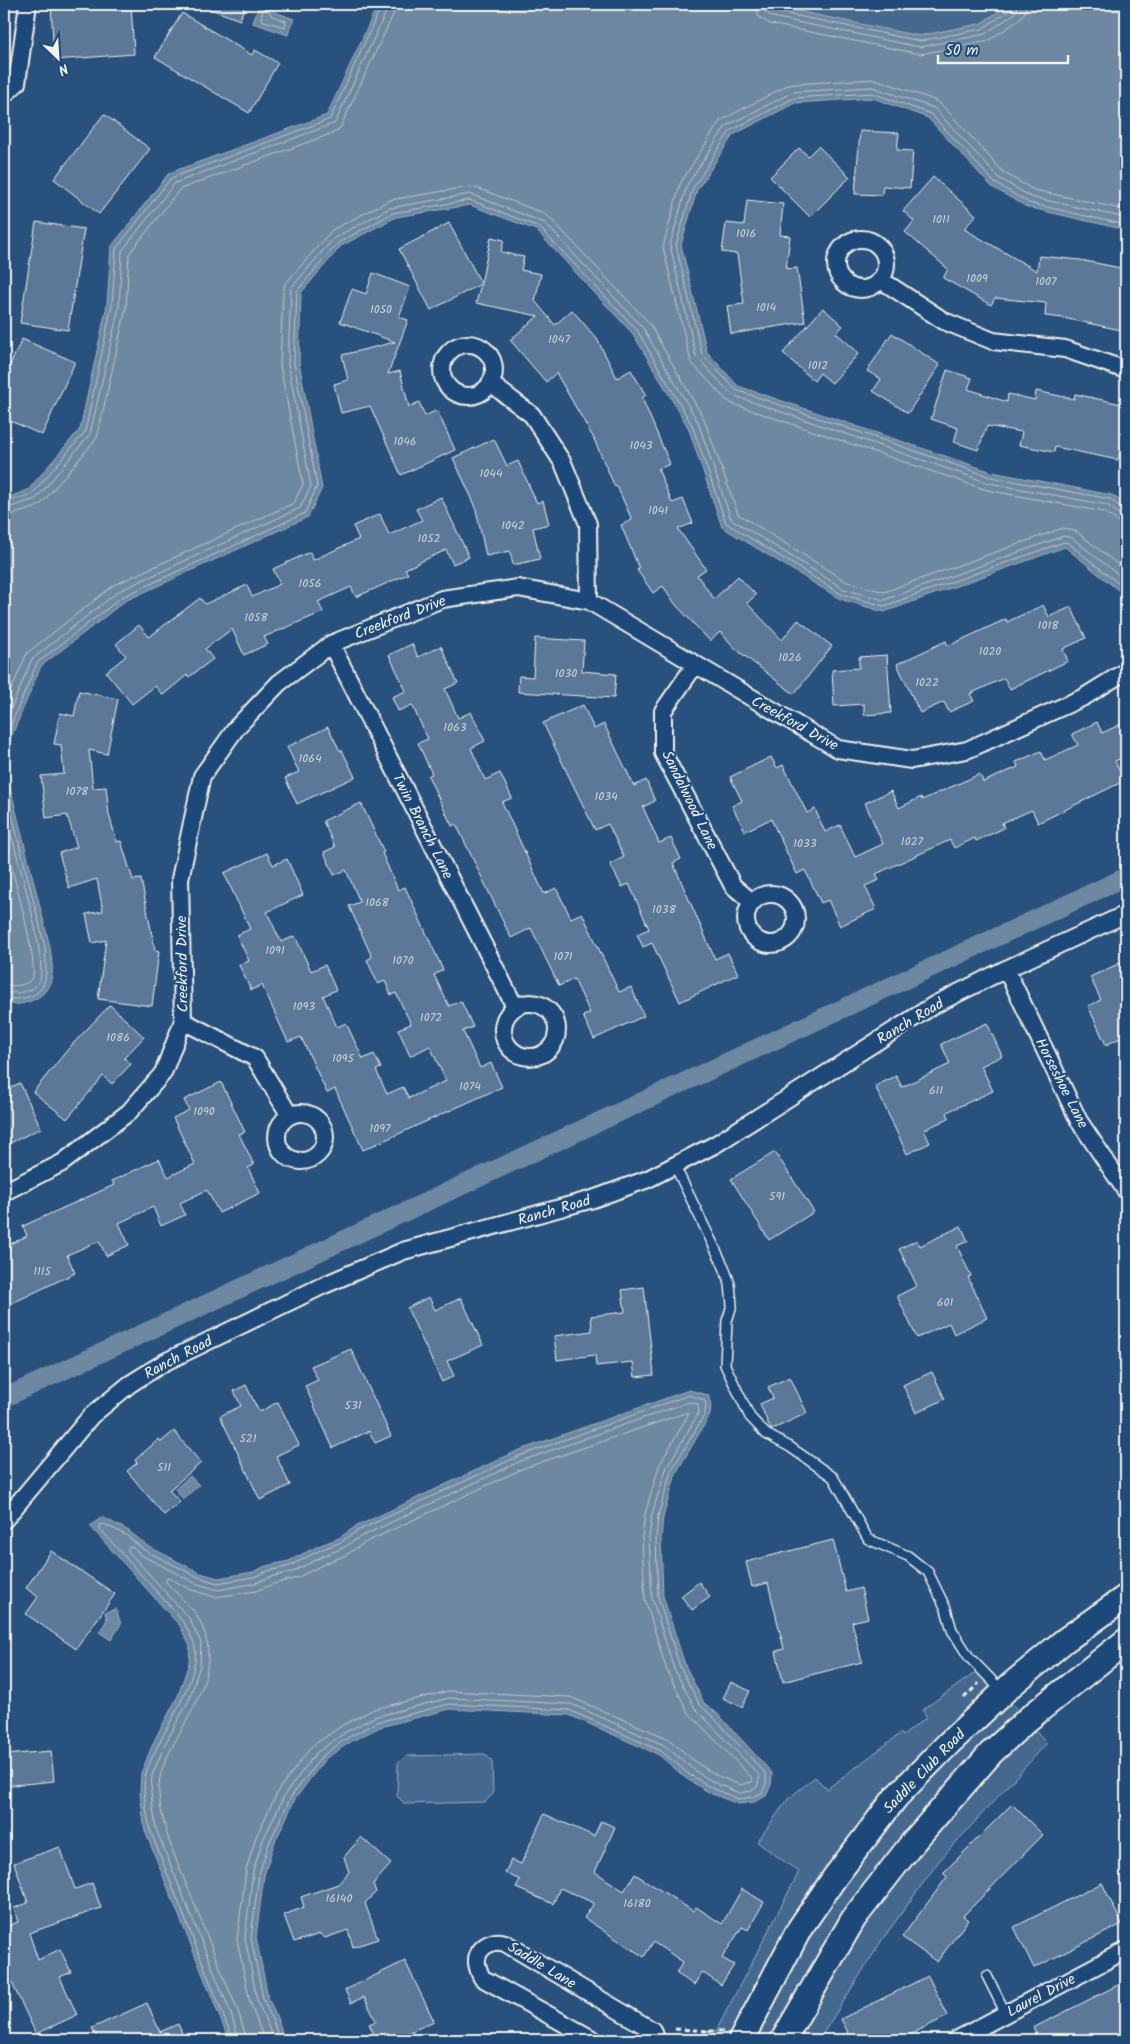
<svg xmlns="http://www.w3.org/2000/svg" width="1130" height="2044" viewBox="0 0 1130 2044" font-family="Kalam,sans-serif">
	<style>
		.green { fill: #45688e; stroke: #9cacbb }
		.water { fill: #6e88a2; stroke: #a4b2be }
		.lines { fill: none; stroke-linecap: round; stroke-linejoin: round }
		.shore { stroke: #bec7cc; stroke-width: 1 }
		.canal { stroke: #6e88a2; stroke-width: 19 }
		.building { fill: #5b7899; stroke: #f4f1e8 }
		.lane-casing { stroke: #f4f1e8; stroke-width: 12 }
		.street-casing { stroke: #f4f1e8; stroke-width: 20 }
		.secondary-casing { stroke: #f4f1e8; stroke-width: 28 }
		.path { stroke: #f4f1e8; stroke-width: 3; stroke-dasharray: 5 4; stroke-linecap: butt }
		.lane { stroke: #1f4a7a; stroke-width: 9 }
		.street { stroke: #1f4a7a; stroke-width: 16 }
		.secondary { stroke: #1f4a7a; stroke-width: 24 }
		.labels { text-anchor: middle; stroke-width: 4; stroke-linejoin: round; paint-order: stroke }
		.number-label { font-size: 12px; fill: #ced3d4 }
		.street-label { font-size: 15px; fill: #f4f1e8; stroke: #1f4a7a }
	</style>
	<rect width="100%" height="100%" fill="#28517e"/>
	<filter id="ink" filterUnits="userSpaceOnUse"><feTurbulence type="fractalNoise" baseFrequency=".02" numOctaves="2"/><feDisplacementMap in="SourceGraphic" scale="10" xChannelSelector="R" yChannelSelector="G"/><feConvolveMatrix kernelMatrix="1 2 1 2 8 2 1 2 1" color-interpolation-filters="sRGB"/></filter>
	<g filter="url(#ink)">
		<path class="green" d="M765 4H1010L980 24 919 36 833 21Z
			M981 1669 1047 1743 939 1861 882 1940 819 2040H699L704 2031H716L799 1872 757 1842 788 1799 815 1777 827 1789 901 1733 903 1736 927 1717 922 1710Z
			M485 1754 492 1761 493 1794 485 1802 405 1804 397 1796 398 1763 407 1756Z"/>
		<path class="water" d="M263 4H271L275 12 294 19 288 35 253 23 259 6Z
			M378 4H763L919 36 980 24 1010 4H1121L1126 26V230L1027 207 992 187 928 118 873 98 795 103 733 135 697 190 681 245 707 352 738 386 992 472 1112 495 1126 505V587L1118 590 1065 547 884 612 840 599 722 527 688 427 633 334 536 230 470 205 396 217 341 246 301 293 299 362 322 488 308 517 125 601 41 666 4 754V499L28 490 80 429 107 305 111 247 169 173 327 115Z
			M4 763 50 947C51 956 53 966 52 975 50 998 24 1007 4 1004Z
			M689 1390 708 1395 711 1402 710 1415 676 1473 663 1517 661 1538 663 1596 685 1665 704 1703 719 1715 772 1773 771 1785 766 1796 754 1802 738 1804 710 1793 687 1779 659 1755 569 1715 450 1709 380 1727 352 1741 325 1759 295 1799 274 1844 264 1875 256 1937 268 1997 281 2028 283 2040H229L145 1831 140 1793 141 1773 155 1739 178 1696 189 1663 190 1646 180 1626 90 1526 102 1517 129 1531 146 1545 200 1573 218 1578 253 1572 266 1566 289 1561 318 1546 339 1538 355 1527 517 1451Z
			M190 1476 199 1485 183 1499 175 1489Z
			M116 1609 121 1624 111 1640 99 1632 107 1620 105 1612Z"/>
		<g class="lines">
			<path class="shore" d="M755 4 759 17 770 24 920 54 988 41 1019 20 1025 12 1026 4
				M763 4 765 12 772 17 920 47 985 34 1014 14 1018 4
				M769 4 770 8 773 11 920 41 982 29 1010 10 1012 4
				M266 7 272 16 286 21 285 27 261 20 263 8Z
				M1126 210 1034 190 1004 173 942 105 934 100 875 79 794 84 786 86 720 121 680 184 663 247 691 362 725 399 733 404 987 490 1104 512 1117 521 1126 523
				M1126 218 1031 197 999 178 934 108 872 87 793 92 726 126 687 185 670 245 696 356 732 395 989 483 1107 505 1119 514 1126 515
				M1126 225 1029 203 995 183 931 114 872 93 794 98 730 131 693 188 676 245 702 354 736 390 991 477 1110 499 1122 508 1126 509
				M4 503 32 494 85 432 112 305 116 249 171 178 330 119 382 4
				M4 509 36 499 90 434 119 307 122 251 175 183 335 123 387 10 388 4
				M4 517 34 508 41 504 97 438 126 308 129 254 180 189 333 133 340 128 394 13 396 4
				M4 706 27 653 114 585 294 503 303 484 280 365 283 293 285 284 332 230 390 200 468 187 477 188 543 213 550 218 649 323 704 419 738 514 847 582 884 592 1063 528 1077 532 1122 568 1126 569
				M4 725 32 659 119 591 300 508 311 486 288 364 291 288 334 238 390 208 470 194 545 223 643 328 698 422 731 519 844 589 884 600 1064 536 1072 538 1120 576H1126
				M4 741 37 663 122 597 305 513 317 486 294 363 297 291 338 243 393 213 470 200 539 227 637 330 692 425 726 523 841 594 884 606 1064 542 1068 543 1118 583H1126
				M4 783 45 947C48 984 47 1001 4 999
				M4 809C11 836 50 963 39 982 32 994 15 993 4 993
				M4 839C9 859 40 965 32 978 26 987 13 986 4 985
				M233 2040 150 1830C147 1812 141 1791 146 1773 156 1739 205 1676 194 1643 186 1621 169 1605 153 1588 135 1568 117 1548 100 1529L99 1525 104 1524 126 1535 144 1550 198 1577 217 1583 254 1577 268 1571 290 1566 320 1550 341 1542 357 1531 519 1456 689 1395 704 1400 706 1404 705 1414 671 1471 658 1516 656 1538 658 1597 680 1667 700 1705 715 1719 766 1774V1784L762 1793 752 1797 738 1799 712 1788 690 1775 661 1751 569 1710 450 1704 378 1722 349 1737 322 1756 291 1797 269 1843 259 1874 251 1938 263 1998 276 2029 278 2040
				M239 2040 231 2014 156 1829 151 1793 152 1776 165 1744 189 1700 200 1665 201 1643 189 1618 128 1551V1548L132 1547 141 1555 195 1583 218 1590 256 1583 270 1577 292 1572 323 1556 343 1548 360 1537 521 1461 689 1402 698 1404 699 1412 666 1469 652 1514 649 1538 652 1598 674 1669 695 1708 760 1776 757 1787 751 1791 739 1793 715 1783 694 1770 664 1745 571 1704 449 1698 374 1717 346 1732 316 1753 285 1794 263 1840 253 1871 245 1938 257 2000 270 2031 271 2040
				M247 2040 238 2011C222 1974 207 1936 192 1898 178 1864 162 1831 159 1794 157 1775 167 1756 176 1740 198 1700 223 1661 197 1616 189 1604 176 1593 166 1582V1579L169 1578 192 1590 215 1597 256 1591 273 1584 297 1578 326 1563 346 1555 364 1543 524 1468 688 1412V1415L659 1466 645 1514 642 1538 645 1599 667 1671 688 1712 752 1778V1782L740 1785 718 1776 698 1764 667 1738 570 1697 449 1691 374 1709 343 1725 312 1746 279 1789 256 1837 246 1870 237 1940 250 2002 264 2040"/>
			<path class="canal" d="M4 1398 1126 877"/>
		</g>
		<path class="building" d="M51 4H131L134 54 54 60Z
			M201 4H245L240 20 200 5Z
			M182 13 252 55 255 50 278 63 249 113 155 57Z
			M104 114 150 149 99 214 54 179Z
			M860 131 899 133 897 150 913 151 910 188 883 186 882 195 855 194Z
			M818 146 850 177 810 217 770 177 799 148 808 156Z
			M933 177 976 215 964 229 1037 271 1039 256 1080 260 1126 269V331L1063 318 1045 316 1046 303 995 298 991 305 943 278 948 269 905 232 914 221 903 211Z
			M747 200 783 204 780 235 790 236 786 269 797 268 805 322 731 334 727 306 744 304 737 254 722 252 726 223 744 225Z
			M36 222 84 229 68 330 20 323Z
			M449 223 481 283 491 237 504 240 501 252 524 257 521 270 541 274 535 301 555 325 572 310 597 339 617 378 631 370 646 395 642 398 670 464 658 469 672 503 683 499 693 523 678 529 706 569 697 575 714 599 738 576 756 595 747 603 782 640 798 620 832 646 794 694 737 650 720 632 710 641 676 605 663 586 653 593 637 570 639 568 621 525 632 520 617 486 615 487 593 437 556 373 546 382 510 340 538 316 476 303 481 284 431 310 399 249Z
			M373 273 410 287 399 317 408 320 388 374 400 371 409 407 419 402 425 416 437 410 455 450 401 475 370 406 341 413 334 384 348 380 342 355 395 342 340 322 352 289 366 294Z
			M823 308 843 326 836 333 859 353 832 383 820 373 814 381 783 353Z
			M892 333 940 365 908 413 873 391 881 379 867 371Z
			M22 339 75 362 42 435 4 418V378Z
			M947 370 972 378 968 389 1007 402 1008 394 1035 400 1036 391 1074 399 1075 394 1126 405V423L1118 460 1055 447 1054 452 1019 445 1022 432 987 426 978 450 954 442 958 428 931 419Z
			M494 439 507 466 518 461 537 503 543 501 549 524 533 528 540 559 513 565 510 551 486 556 475 505 453 458Z
			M441 497 469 557 453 564 446 550 405 569 408 574 356 597 351 587 318 602 323 612 264 637 268 644 244 655 232 629 205 649 213 659 189 677 187 675 163 695 155 686 132 704 106 672 126 656 116 644 139 625 149 637 200 598 205 604 247 585 252 597 280 584 273 569 310 552 313 560 359 539 353 526 380 514 389 535 422 520 416 509Z
			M1043 605 1049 617 1071 607 1086 638 1063 649 1068 661 1010 689 1004 678 970 694 974 701 949 712 944 702 920 713 897 664 946 641 948 646 1006 619 1007 622Z
			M535 638 584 641 582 671 616 674 614 698 518 692 519 676 533 677Z
			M412 644 418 657 441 646 458 683 445 689 458 718 471 712 485 741 471 748 485 780 500 773 512 798 502 802 544 894 556 888 571 918 582 913 619 992 631 987 644 1016 594 1039 583 1016 590 1013 574 979 559 986 531 928 511 938 456 824 452 826 428 776 432 774 418 743 428 739 412 705 398 711 392 697 406 691 389 655Z
			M887 655 891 713 864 715V704L834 706 832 670 859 668V657Z
			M79 691 118 699 107 754 89 750 93 788 106 787 109 815 117 842 121 841 133 880 141 879 155 950 159 951 152 1006 98 999 106 940 92 943 86 914 103 911 97 879 69 888 59 853 77 847 67 815 46 818 41 776 64 774 61 745 54 744 60 713 74 716Z
			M583 705 594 729 604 724 634 786 646 780 655 801 643 807 659 843 671 838 681 859 673 863 715 959 728 953 738 974 680 1002 652 943 643 947 637 934 649 929 629 884 622 887 610 864 624 857 608 824 595 830 543 723Z
			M1097 722 1102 733 1126 722V756L1115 761 1124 781 1038 823 1032 810 1002 823 1004 828 976 841 975 838 954 848 950 840 876 874 879 880 865 886 876 909 840 926 828 900 821 903 805 870 797 874 771 819 745 831 732 806 742 801 730 777 771 757 777 768 783 765 807 813 815 809 825 832 840 825 855 857 883 844 865 803 891 791 899 808 921 797 922 800 980 774 983 782 1018 767 1016 762 1041 751 1045 760 1078 745 1072 734Z
			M328 727 340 751 342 750 355 777 297 804 285 778 299 772 287 747Z
			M361 803 384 852 382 853 398 890 405 887 443 970 434 975 449 1006 461 1001 473 1027 463 1031 480 1068 491 1063 502 1087 363 1150 335 1089 327 1093 301 1037 288 1042 262 985 251 990 239 965 249 961 237 935 250 929 224 873 267 853 273 865 287 859 303 895 267 912 281 942 295 936 311 971 325 965 336 990 323 996 337 1027 346 1023 363 1059 374 1054 381 1068 376 1070 387 1094 403 1087 409 1098 446 1081 430 1046 410 1056 398 1029 411 1024 396 993 391 995 385 981 378 984 367 960 372 957 349 906 360 902 346 870 334 875 324 852 335 847 323 821Z
			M1120 963 1126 977V1035L1106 1045 1088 1006 1101 1000 1090 977Z
			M110 1005 144 1037 124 1058 131 1064 112 1084 103 1076 67 1119 33 1092 69 1048Z
			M987 1023 1002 1056 981 1066 993 1091 947 1112 949 1118 924 1130 930 1143 907 1154 875 1086 896 1076 902 1087 950 1064 941 1044Z
			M221 1082 245 1132 239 1134 254 1165 248 1168 260 1193 219 1213 207 1190 180 1203 185 1215 161 1226 153 1207 119 1223 129 1245 106 1256 99 1241 67 1255 75 1273 4 1307V1247L27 1236 23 1226 114 1185 112 1181 159 1159 168 1177 195 1164 173 1118 189 1110 184 1100Z
			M20 1083 41 1128 4 1146V1091Z
			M775 1152 814 1212 769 1240 731 1179Z
			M961 1226 968 1241 957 1246 971 1276 968 1277 987 1318 954 1334 949 1323 917 1338 897 1296 917 1286 899 1249 917 1240 920 1246Z
			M644 1287 654 1375 635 1377 633 1362 596 1366 595 1355 557 1360 554 1336 592 1331 591 1316 625 1312 622 1290Z
			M429 1297 435 1310 461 1298 483 1345 447 1361 454 1376 442 1382 407 1308Z
			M351 1349 391 1436 375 1443 369 1431 333 1448 305 1386 318 1380 311 1366Z
			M932 1372 945 1399 916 1413 903 1385Z
			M790 1377 807 1413 771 1430 760 1404 773 1398 768 1387Z
			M246 1385 259 1412 278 1402 299 1445 276 1456 290 1485 260 1500 220 1416 241 1406 234 1391Z
			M174 1431 201 1463 169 1490 180 1502 164 1515 127 1471 137 1463 135 1460 159 1439 161 1442Z
			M833 1540 846 1592 861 1588 868 1618 852 1622 862 1662 783 1682 776 1651 784 1649 768 1583 752 1587 746 1562Z
			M51 1551 115 1594 76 1649 26 1614 38 1597 26 1588Z
			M699 1582 710 1597 692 1610 681 1596Z
			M731 1682 750 1691 742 1707 723 1698Z
			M51 1751 54 1781 4 1786V1755Z
			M1012 1804 1043 1835 963 1916 968 1920 937 1962 902 1937 947 1877 943 1873Z
			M544 1814 594 1836 601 1821 615 1827 595 1872 624 1891 635 1874 693 1911 696 1907 722 1924 742 1889 764 1902 748 1930 742 1927 722 1958 734 1965 721 1985 702 1972 694 1985 676 1973 683 1962 653 1942 644 1957 584 1918 594 1903 560 1888 553 1904 516 1888 520 1880 505 1873 511 1860 521 1864Z
			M361 1837 391 1864 373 1884 376 1892 365 1903 378 1939 353 1947 348 1930 325 1938 320 1934 294 1942 284 1915 304 1907 301 1897 338 1884 349 1872 344 1857Z
			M60 1847 75 1889 92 1883 101 1908 29 1933 38 1960 60 1949 71 1972 60 1977 77 2015 36 2034 4 1966V1927L18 1922 14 1908 28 1903 14 1863Z
			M1102 1883 1122 1924 1034 1968 1014 1927Z
			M405 1961 434 2021 393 2040H377L369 2024 376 2021 364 1997 351 2003 345 1990Z
			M928 1976 948 2016 899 2040H852L841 2019Z
			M1120 1984 1126 1998V2040H1039L1033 2028Z
			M147 2003 160 2032 178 2024 185 2040H98L92 2028Z"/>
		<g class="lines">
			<g class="lane-casing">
				<path id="lane" d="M675 1166 724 1267 730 1284 732 1305 727 1321 725 1365 750 1417 766 1434 790 1447 833 1477 868 1539 908 1556 928 1572 946 1609 952 1630 969 1657 1003 1692
					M987 1976 1006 2014"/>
			</g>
			<g class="street-casing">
				<path id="street" d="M4 95 17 83 28 4
					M836 264a25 25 0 1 1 50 0a25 25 0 1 1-50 0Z
					M881 280 944 321 993 341 1065 349 1126 370
					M442 370a26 26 0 1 1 52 0a26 26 0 1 1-52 0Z
					M490 383 532 415 563 463 588 524 589 601
					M331 644 515 1007
					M695 665 663 711V753L733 886 752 902
					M746 919a25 25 0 1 1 50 0a25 25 0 1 1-50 0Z
					M1006 969 1079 1121 1126 1191
					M503 1030a27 27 0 1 1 54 0a27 27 0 1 1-54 0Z
					M183 1021 255 1058 290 1116
					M277 1137a24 24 0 1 1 48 0a24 24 0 1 1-48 0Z
					M4 1192 62 1163 129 1112 163 1073 183 1021 180 879 202 776 237 727 279 683 331 644 442 599 518 588 589 601 838 749 912 760 967 750 1084 697 1126 671
					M4 1520 91 1416 130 1384 165 1362 322 1286 403 1251 593 1199 648 1179 716 1144 934 1005 1006 969 1126 914
					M594 2040 482 1978C479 1972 475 1962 478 1955 482 1945 495 1939 505 1943L652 2030 657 2040
					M956 2040 1126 1950"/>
			</g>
			<g class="secondary-casing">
				<path id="secondary" d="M741 2040 800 1928 835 1877 896 1797 949 1743 1011 1685 1064 1641 1126 1597
					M783 2040 854 1918 914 1841 991 1753 1028 1719 1126 1641"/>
			</g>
			<path class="path" d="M851 4C877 6 905 11 931 4
				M964 1698 979 1683
				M675 2029 709 2031
				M707 2040 709 2031H722L723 2029"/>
			<use href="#lane" class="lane"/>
			<use href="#street" class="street"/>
			<use href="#secondary" class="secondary"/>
		</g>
	</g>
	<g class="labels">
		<g class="number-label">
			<text x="941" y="223">1011</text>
			<text x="746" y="237">1016</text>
			<text x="977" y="282">1009</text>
			<text x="1046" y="285">1007</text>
			<text x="766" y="311">1014</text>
			<text x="381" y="313">1050</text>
			<text x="559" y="343">1047</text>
			<text x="818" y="369">1012</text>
			<text x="405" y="445">1046</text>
			<text x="641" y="449">1043</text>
			<text x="491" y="477">1044</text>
			<text x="658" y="514">1041</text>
			<text x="513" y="529">1042</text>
			<text x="429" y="542">1052</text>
			<text x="310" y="587">1056</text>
			<text x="256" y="621">1058</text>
			<text x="1048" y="629">1018</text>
			<text x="990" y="655">1020</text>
			<text x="790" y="661">1026</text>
			<text x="566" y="677">1030</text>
			<text x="927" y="686">1022</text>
			<text x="455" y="731">1063</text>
			<text x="310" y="762">1064</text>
			<text x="77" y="795">1078</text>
			<text x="606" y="800">1034</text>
			<text x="912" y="845">1027</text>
			<text x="805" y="847">1033</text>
			<text x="377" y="906">1068</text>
			<text x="664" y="913">1038</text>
			<text x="275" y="954">1091</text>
			<text x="563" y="960">1071</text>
			<text x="403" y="964">1070</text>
			<text x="304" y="1010">1093</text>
			<text x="431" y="1021">1072</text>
			<text x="118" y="1041">1086</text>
			<text x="343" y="1062">1095</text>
			<text x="470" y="1090">1074</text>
			<text x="936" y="1094">611</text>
			<text x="204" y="1115">1090</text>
			<text x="380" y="1132">1097</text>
			<text x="777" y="1200">591</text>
			<text x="42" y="1275">1115</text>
			<text x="945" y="1306">601</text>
			<text x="353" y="1409">531</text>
			<text x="248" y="1442">521</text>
			<text x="164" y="1471">511</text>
			<text x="339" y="1902">16140</text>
			<text x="637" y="1907">16180</text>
		</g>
		<g class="street-label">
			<text transform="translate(400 617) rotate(-21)" y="5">Creekford Drive</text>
			<text transform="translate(795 723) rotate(29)" y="5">Creekford Drive</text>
			<text transform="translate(690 800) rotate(64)" y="5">Sandalwood Lane</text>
			<text transform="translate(423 826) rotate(63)" y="5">Twin Branch Lane</text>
			<text transform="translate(182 964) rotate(-91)" y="5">Creekford Drive</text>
			<text transform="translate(910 1021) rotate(-31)" y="5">Ranch Road</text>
			<text transform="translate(1062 1083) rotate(63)" y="5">Horseshoe Lane</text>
			<text transform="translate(554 1210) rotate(-16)" y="5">Ranch Road</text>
			<text transform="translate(178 1357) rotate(-28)" y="5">Ranch Road</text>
			<text transform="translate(924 1771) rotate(-46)" y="5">Saddle Club Road</text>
			<text transform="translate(542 1965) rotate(31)" y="5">Saddle Lane</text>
			<text transform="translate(1041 1995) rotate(-28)" y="5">Laurel Drive</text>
		</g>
	</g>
	<rect width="1130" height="2044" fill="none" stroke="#1f4a7a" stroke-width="20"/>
	<rect x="10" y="10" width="1110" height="2024" fill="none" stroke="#f4f1e8" stroke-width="2" filter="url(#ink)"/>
	<g transform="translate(58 58) rotate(155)" stroke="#1f4a7a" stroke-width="4" paint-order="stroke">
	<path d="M0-4L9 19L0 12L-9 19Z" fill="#f4f1e8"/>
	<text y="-8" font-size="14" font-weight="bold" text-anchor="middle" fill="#f4f1e8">N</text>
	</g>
	<path d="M938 55v8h130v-8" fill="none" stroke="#f4f1e8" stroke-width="2.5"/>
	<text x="945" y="55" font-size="15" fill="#f4f1e8" stroke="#1f4a7a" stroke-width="4" paint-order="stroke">50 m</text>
</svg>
